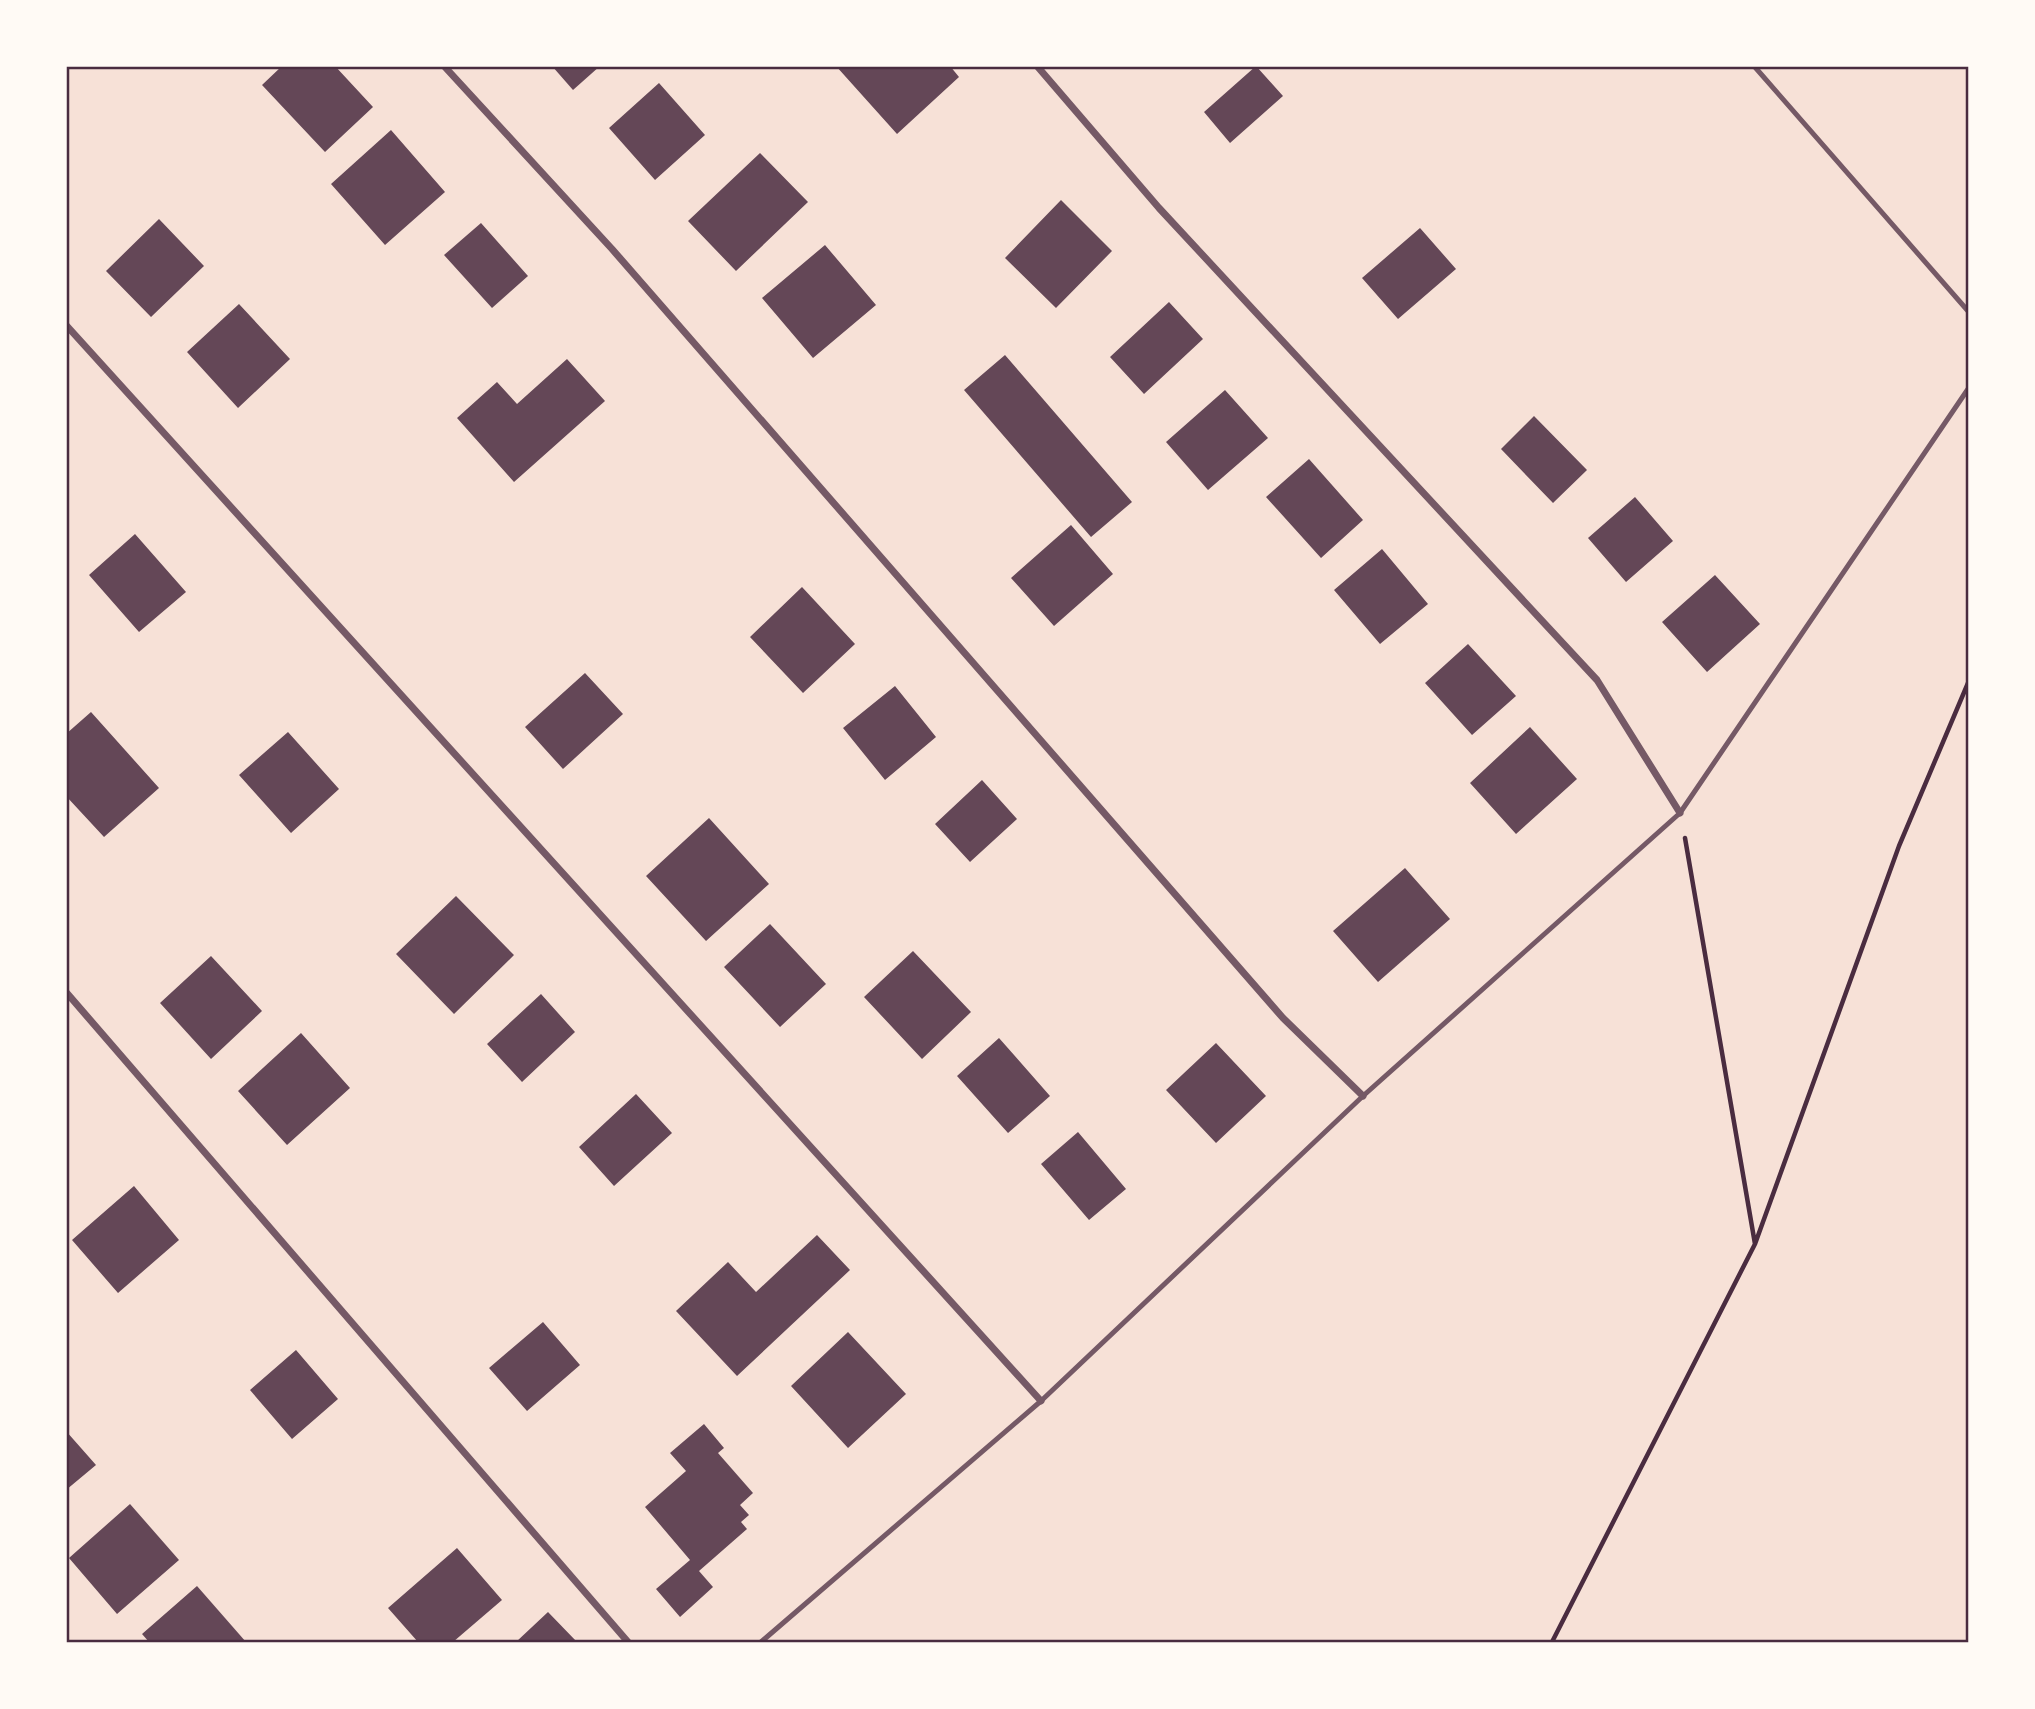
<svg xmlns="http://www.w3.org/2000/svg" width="2035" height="1709" viewBox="0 0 2035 1709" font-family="'Sofia Sans Condensed',sans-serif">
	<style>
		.building { fill: #644757 }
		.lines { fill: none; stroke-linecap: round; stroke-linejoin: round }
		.path { stroke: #4a2c40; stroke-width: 4.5 }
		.service { stroke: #755966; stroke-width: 5 }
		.minor { stroke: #755966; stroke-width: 7 }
		.neatline { fill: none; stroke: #4a2c40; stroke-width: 2.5 }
	</style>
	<rect width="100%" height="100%" fill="#f7e1d7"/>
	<path class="building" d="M282 66H335L373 107 325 152 262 85Z
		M552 66H600L573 90Z
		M836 66H950L959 77 897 134Z
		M1256 66 1283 96 1230 143 1204 112Z
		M659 83 705 135 655 180 609 128Z
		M391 130 445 192 385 245 331 184Z
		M760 153 808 202 736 271 688 221Z
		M1061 200 1112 251 1056 308 1005 258Z
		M159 219 204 266 151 317 106 271Z
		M481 223 528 276 492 308 444 255Z
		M1420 228 1456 269 1398 319 1362 278Z
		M825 245 876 305 813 358 762 298Z
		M1169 302 1203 339 1144 394 1110 357Z
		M239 304 290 359 238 408 187 352Z
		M1005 355 1132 502 1091 537 964 390Z
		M567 359 605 401 514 482 457 418 497 382 517 404Z
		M1225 390 1268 438 1208 490 1166 442Z
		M1534 416 1587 470 1553 503 1501 449Z
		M1309 459 1363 520 1321 558 1266 497Z
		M1635 497 1673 541 1626 582 1588 538Z
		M1071 525 1113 574 1054 626 1011 578Z
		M135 534 186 592 139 632 89 575Z
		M1382 549 1428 604 1380 644 1334 590Z
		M1715 575 1760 624 1707 672 1662 622Z
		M802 587 855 644 803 693 750 637Z
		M1468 644 1516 696 1472 735 1425 683Z
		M585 673 623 714 563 769 525 727Z
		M895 686 936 737 885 780 843 728Z
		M91 712 159 788 104 837 66 796V734Z
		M1530 727 1577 779 1516 834 1470 783Z
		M288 732 339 789 291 833 239 775Z
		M982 780 1017 819 970 862 935 824Z
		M709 818 769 884 706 941 646 876Z
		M1405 868 1450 919 1378 982 1333 931Z
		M456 896 514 955 454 1014 396 954Z
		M770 924 826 984 780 1027 724 967Z
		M913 951 971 1012 922 1059 864 997Z
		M211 956 262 1011 211 1059 160 1003Z
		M541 994 575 1032 522 1082 487 1044Z
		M301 1033 350 1088 287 1145 238 1091Z
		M999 1038 1050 1096 1008 1133 957 1076Z
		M1216 1043 1266 1096 1216 1143 1166 1090Z
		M636 1094 672 1133 614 1186 579 1147Z
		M1078 1132 1126 1189 1089 1220 1041 1164Z
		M134 1186 179 1240 118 1293 72 1240Z
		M817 1235 850 1270 737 1376 676 1311 728 1262 756 1292Z
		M543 1322 580 1365 527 1411 489 1368Z
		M848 1332 906 1394 848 1448 791 1386Z
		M296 1350 338 1399 292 1439 250 1390Z
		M704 1424 724 1448 718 1453 753 1493 740 1505 749 1515 741 1522 747 1529 699 1571 713 1587 680 1617 656 1589 690 1560 645 1507 686 1471 670 1453Z
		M66 1431 96 1465 66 1490Z
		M130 1504 179 1560 117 1614 69 1558Z
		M457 1548 502 1600 453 1642H418L388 1608Z
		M197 1586 246 1642H149L142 1634Z
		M548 1612 577 1642H516Z"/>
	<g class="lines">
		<path class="path" d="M1685 838 1755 1244
			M1552 1642 1755 1244 1899 846 1968 683"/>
		<path class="service" d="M1754 66 1968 311
			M761 1642 1041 1401 1363 1096 1680 813 1968 389"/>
		<path class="minor" d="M444 66 612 249 1283 1018 1363 1096
			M1037 66 1159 208 1597 680 1680 813
			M66 325 1041 1401
			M66 992 628 1642"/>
	</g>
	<rect width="2035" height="1709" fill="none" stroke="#fffaf5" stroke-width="136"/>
	<rect x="68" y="68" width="1899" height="1573" class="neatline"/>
</svg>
